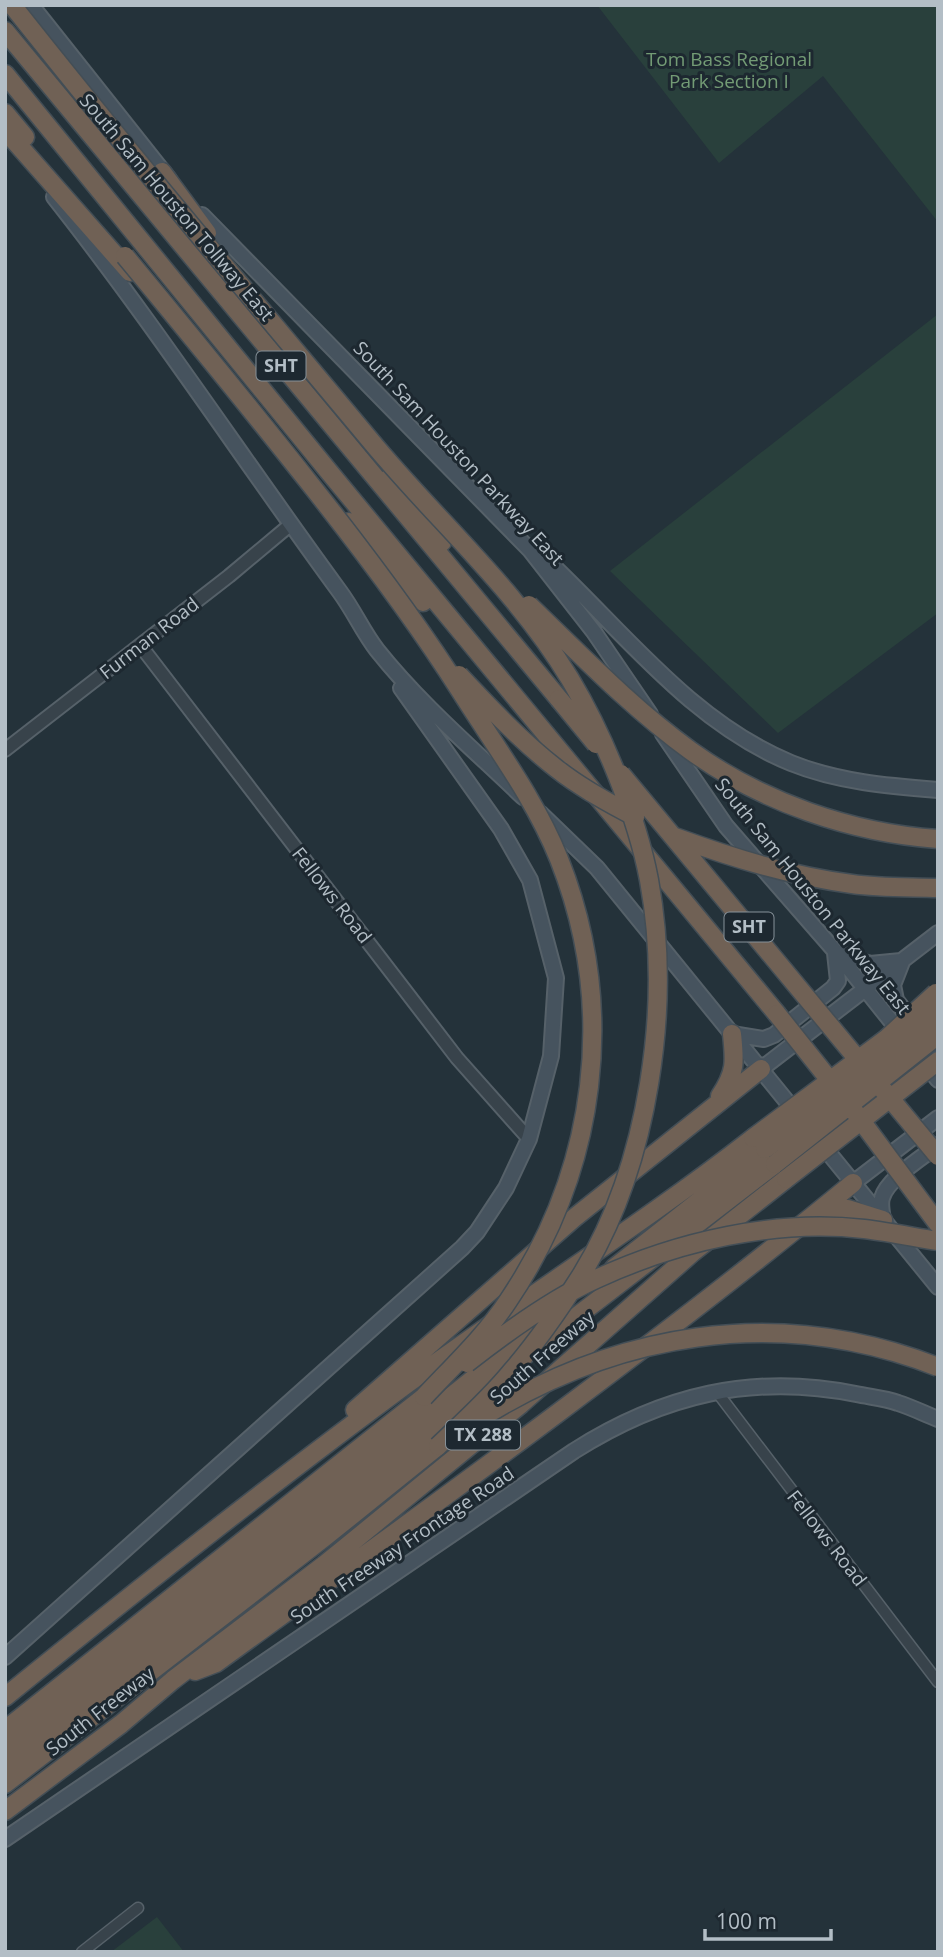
<svg xmlns="http://www.w3.org/2000/svg" width="943" height="1957" viewBox="0 0 943 1957" font-family="'Open Sans',sans-serif">
	<style>
		.green { fill: #29403c }
		.lines { fill: none; stroke-linecap: round; stroke-linejoin: round }
		.minor-casing { stroke: #566169; stroke-width: 13 }
		.tertiary-casing { stroke: #566169; stroke-width: 16 }
		.secondary-casing { stroke: #566169; stroke-width: 18 }
		.motorway-casing { stroke: #434e56; stroke-width: 21 }
		.minor { stroke: #38434b; stroke-width: 10 }
		.tertiary { stroke: #38434b; stroke-width: 12 }
		.secondary { stroke: #46535e; stroke-width: 14 }
		.motorway { stroke: #706155; stroke-width: 18 }
		.motorway-bridge-casing { stroke: #434e56; stroke-width: 21; stroke-linecap: butt }
		.motorway-bridge { stroke: #706155; stroke-width: 18 }
		.labels { text-anchor: middle; stroke-width: 6; stroke-linejoin: round; paint-order: stroke }
		.shield { fill: #1d2830; stroke: #869199; stroke-width: 2 }
		.shield-label { font-size: 18px; font-weight: bold; fill: #b3bec6 }
		.park-label { font-size: 19px; fill: #739b75; stroke: #1d2830 }
		.street-label { font-size: 19px; fill: #b3bec6; stroke: #1d2830 }
	</style>
	<rect width="100%" height="100%" fill="#24323a"/>
	<path class="green" d="M597 5H938V222L823 76 719 163Z
		M938 314V613L778 733 610 571Z
		M157 1917 184 1952H111Z"/>
	<g class="lines">
		<g class="minor-casing">
			<path id="minor" d="M717 1392 938 1682
				M82 1952 138 1908"/>
		</g>
		<g class="tertiary-casing">
			<path id="tertiary" d="M140 645 457 1058 529 1139
				M5 750 229 576 290 525"/>
		</g>
		<g class="secondary-casing">
			<path id="secondary" d="M31 5 169 179
				M54 197C155 325 244 461 340 592 354 611 363 632 377 650 420 704 473 749 523 797
				M202 215 530 550 594 632 650 714
				M546 559C623 631 691 722 791 763 838 782 888 786 938 790
				M663 734 726 826 835 951 903 1036
				M540 813 597 868 797 1114
				M836 952 870 964 901 961
				M902 962 893 985 896 1000 938 1054
				M732 1034 764 1039 774 1035 833 988 838 981 835 953
				M922 1060 938 1080
				M761 1069 938 933
				M819 1141 938 1287
				M853 1183 938 1118
				M883 1219C882 1213 880 1204 882 1198 887 1179 923 1157 938 1145
				M5 1657 462 1248 477 1232 506 1188 529 1139 551 1056 556 978 530 880 501 829 401 688
				M5 1839 574 1451C662 1395 753 1373 856 1394 870 1397 885 1398 898 1403 911 1407 925 1414 938 1419"/>
		</g>
		<g class="motorway-casing">
			<path id="motorway" d="M5 31 559 699
				M5 74 330 473 777 1014
				M5 113 25 137
				M5 130 130 272
				M162 172 207 233
				M391 475 442 542
				M349 522 423 602
				M720 1096C736 1072 735 1062 732 1034
				M820 1213 848 1209 883 1220
				M614 1268 765 1149
				M533 1350 775 1164
				M355 1410 574 1218 761 1069
				M195 1671 216 1663C431 1507 647 1352 853 1183
				M5 1697C138 1589 273 1482 411 1381 524 1298 643 1224 753 1138
				M5 1730 424 1397
				M5 1748 548 1320
				M5 1767 503 1374
				M5 1784 325 1537 438 1446
				M5 1811 121 1724 173 1680 324 1565 521 1404 693 1252 786 1179"/>
		</g>
		<use href="#minor" class="minor"/>
		<use href="#tertiary" class="tertiary"/>
		<use href="#secondary" class="secondary"/>
		<use href="#motorway" class="motorway"/>
		<g class="motorway-bridge-casing">
			<path id="motorway-bridge" d="M12 5C128 152 250 296 370 440 436 520 516 589 570 679 603 734 637 816 649 880 672 1005 649 1164 582 1274 561 1307 537 1342 511 1372 489 1399 463 1422 438 1446
				M125 256C188 332 250 408 311 485 364 552 415 619 461 692 495 746 535 799 559 859 618 1008 597 1169 508 1301 485 1336 453 1366 424 1397
				M529 605C582 656 632 708 691 751 762 802 851 833 938 839
				M459 675C490 708 521 741 557 769 581 788 608 802 635 817
				M559 699 596 744
				M621 774 938 1156
				M675 837C733 858 791 876 852 884 880 888 909 887 938 888
				M777 1014 851 1107 938 1224
				M753 1138 886 1039 936 993
				M765 1149 938 1014
				M775 1164 938 1035
				M786 1179 938 1061
				M467 1363C504 1334 554 1298 596 1279 678 1241 775 1219 864 1229 889 1232 913 1237 938 1241
				M470 1425C613 1332 776 1304 938 1367"/>
		</g>
		<use href="#motorway-bridge" class="motorway-bridge"/>
	</g>
	<g class="labels">
		<g class="shield">
			<rect x="256.5" y="351.5" width="49" height="29" rx="5"/>
			<rect x="724.5" y="912.5" width="49" height="29" rx="5"/>
			<rect x="446" y="1420.5" width="74" height="29" rx="5"/>
		</g>
		<g class="shield-label">
			<text x="281" y="372">SHT</text>
			<text x="749" y="933">SHT</text>
			<text x="483" y="1441">TX 288</text>
		</g>
		<g class="park-label">
			<text x="729" y="66">Tom Bass Regional<tspan x="729" dy="22">Park Section I</tspan></text>
		</g>
		<g class="street-label">
			<text transform="translate(177 207) rotate(50)" y="7">South Sam Houston Tollway East</text>
			<text transform="translate(459 453) rotate(47)" y="7">South Sam Houston Parkway East</text>
			<text transform="translate(149 638) rotate(-38)" y="7">Furman Road</text>
			<text transform="translate(332 895) rotate(52)" y="7">Fellows Road</text>
			<text transform="translate(813 896) rotate(51)" y="7">South Sam Houston Parkway East</text>
			<text transform="translate(542 1357) rotate(-41)" y="7">South Freeway</text>
			<text transform="translate(827 1538) rotate(52)" y="7">Fellows Road</text>
			<text transform="translate(402 1545) rotate(-34)" y="7">South Freeway Frontage Road</text>
			<text transform="translate(100 1711) rotate(-38)" y="7">South Freeway</text>
		</g>
	</g>
	<rect width="943" height="1957" fill="none" stroke="#b3bec6" stroke-width="14"/>
	<path d="M705 1929v10h126v-10" fill="none" stroke="#b3bec6" stroke-width="3.5"/>
	<text x="716" y="1929" font-size="21" fill="#b3bec6" stroke="#1d2830" stroke-width="5" paint-order="stroke">100 m</text>
</svg>
